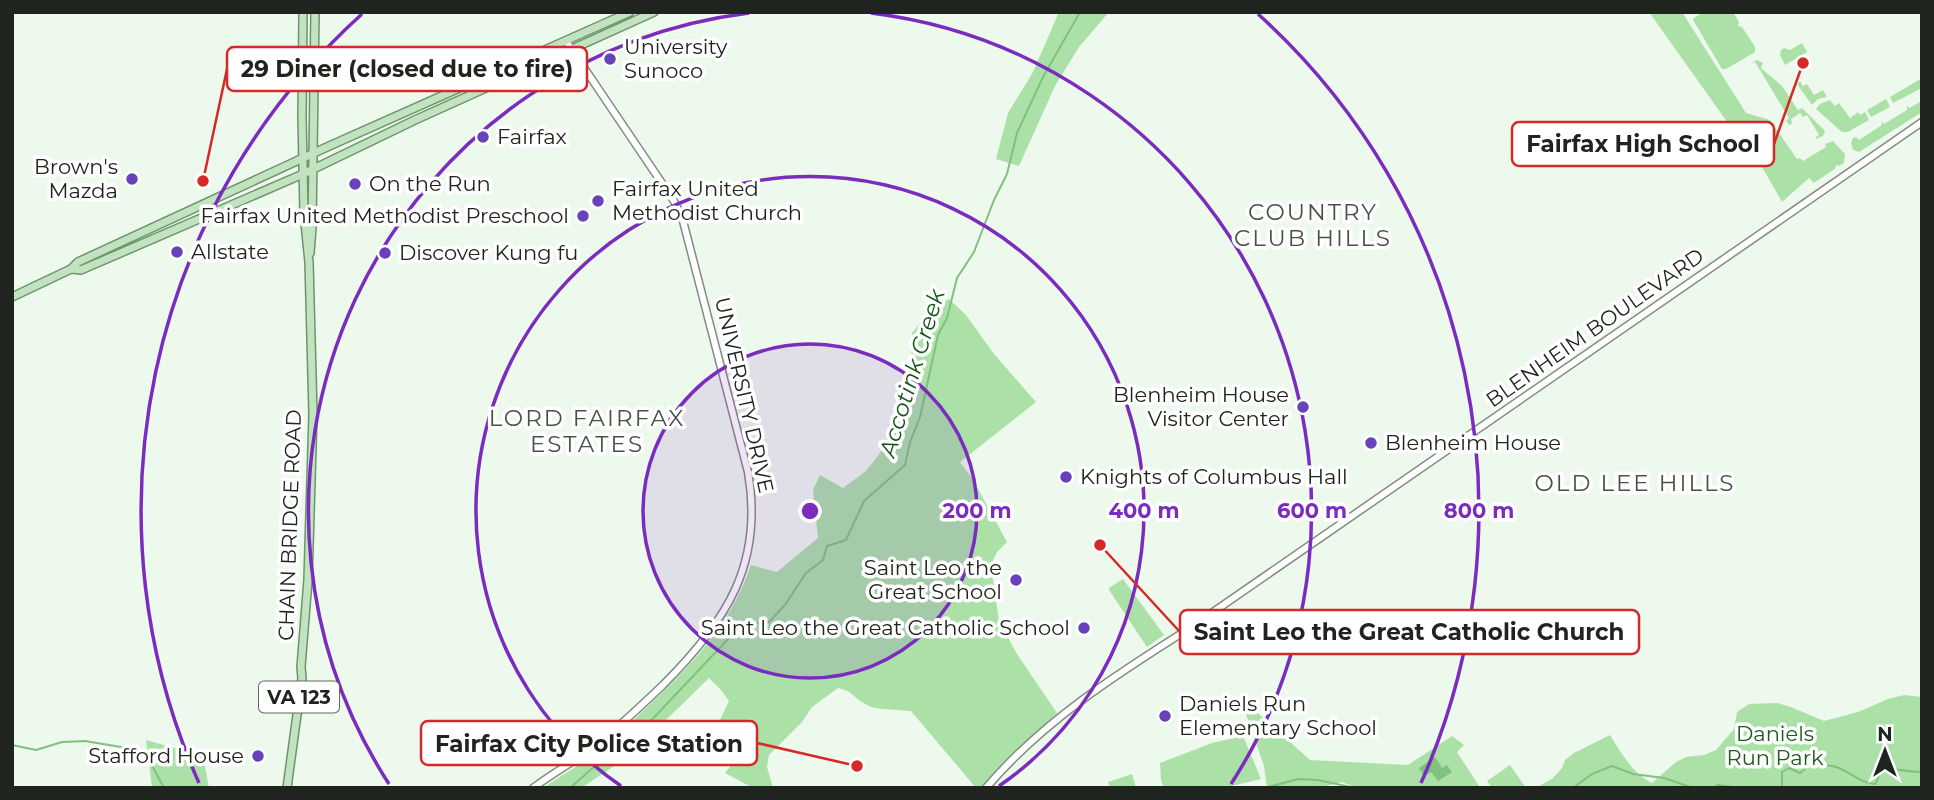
<svg xmlns="http://www.w3.org/2000/svg" width="1934" height="800" viewBox="0 0 1934 800" font-family="Montserrat,sans-serif">
	<style>
		.green { fill: #abe1a7 }
		.water { fill: #80c17d }
		.lines { fill: none; stroke-linecap: round; stroke-linejoin: round }
		.stream { stroke: #80c17d; stroke-width: 2 }
		.secondary-casing { stroke: #828d82; stroke-width: 9 }
		.primary-casing { stroke: #6f946c; stroke-width: 10 }
		.secondary { stroke: #fff; stroke-width: 6 }
		.primary { stroke: #c2e3c0; stroke-width: 7 }
		.ring { fill: none; stroke: #7b2cbf; stroke-width: 3.5 }
		.poi-dot { fill: #6842ba; stroke: #fff; stroke-width: 2.5 }
		.labels { text-anchor: middle; stroke-width: 7; stroke-linejoin: round; paint-order: stroke }
		.shield { fill: #fff; stroke: #636662; stroke-width: 2 }
		.shield-label { font-size: 19px; font-weight: bold; fill: #20241f }
		.poi-label { font-size: 21px; fill: #20241f; stroke: #fff; text-anchor: start }
		.street-label { font-size: 21px; fill: #20241f; stroke: #fff }
		.park-label { font-size: 21px; fill: #1a5b1b; stroke: #fff }
		.neighbourhood-label { font-size: 23px; letter-spacing: 2px; fill: #485147; stroke: #fff }
		.water-label { font-size: 23px; font-style: italic; fill: #135615; stroke: #fff }
		.centre { fill: #7b2cbf; stroke: #fff; stroke-width: 3.5 }
		.ring-label { font-size: 21px; text-anchor: middle; font-weight: bold; fill: #7b2cbf; stroke: #fff; stroke-width: 7; stroke-linejoin: round; paint-order: stroke }
		.leader { fill: none; stroke: #d62828; stroke-width: 2.5 }
		.callout-dot { fill: #d62828; stroke: #fff; stroke-width: 2.5 }
		.callout { fill: #fff; stroke: #d62828; stroke-width: 2.5 }
		.callout-label { font-size: 23px; text-anchor: middle; font-weight: bold; fill: #20241f }
	</style>
	<rect width="100%" height="100%" fill="#eef9ed"/>
	<path class="green" d="M1059 12H1109L1079 47 1055 86 1019 166 996 159 1008 113 1033 72Z
		M1649 12H1682L1746 113 1770 120 1797 159 1800 158 1803 161 1826 147 1825 144 1833 141 1845 154 1844 163 1839 166 1837 165 1835 167 1836 168 1814 183 1809 178 1782 202 1762 167 1735 133Z
		M1703 12H1733L1739 22 1738 26 1742 27 1755 47V52L1726 69H1722L1693 20 1694 18Z
		M1802 43 1807 52 1785 65 1780 55 1781 50 1784 48 1790 50Z
		M1757 60 1763 63 1761 68 1782 86 1798 110 1802 108 1825 131 1823 136 1816 139V137L1819 135 1807 115 1803 117 1800 113 1791 119 1792 124 1789 125 1786 121 1789 118 1755 62 1751 63Z
		M1922 78V88L1893 103 1890 97Z
		M1800 81 1803 86 1807 84 1814 95 1823 90 1827 97 1818 99 1812 105 1797 84Z
		M1886 99 1890 107 1871 117 1867 110Z
		M1830 100 1835 106 1839 103 1850 118 1858 112 1860 115 1865 112 1869 120 1848 132H1842L1816 109 1820 104Z
		M1922 101V112L1859 152 1853 150 1851 143 1853 138 1856 137 1859 140 1882 125 1881 121 1884 124 1907 110V105L1909 108Z
		M949 299 966 315 994 354 1036 402 960 462 972 478 1007 542 997 552 991 565 999 621 1017 654 1057 713 980 788H976L911 711 882 709 871 707 860 701 848 691 838 688 812 707 802 722 769 755 767 767 773 788H753L725 773 738 756 707 737 720 720 729 701 721 690 709 678 628 757 581 788H543C563 774 586 762 605 746 619 736 631 722 644 710 689 668 731 625 751 565L777 572 818 538 813 490 820 475 843 488 866 471 887 444 914 396 911 363 912 333 933 307Z
		M1123 579 1164 635 1147 647 1109 590V588Z
		M1904 695 1922 697V788H1535L1552 779 1562 768 1565 760 1574 753 1610 735C1622 754 1632 773 1652 783L1676 762 1686 757 1704 755 1716 750 1734 729 1737 712 1749 704 1777 703 1791 707 1824 721 1858 712 1888 699Z
		M1240 697 1310 760 1408 765 1452 736 1464 745 1457 752 1479 786 1477 788H1357L1342 782 1318 788H1267L1264 766Z
		M1243 736 1261 779 1223 788H1164L1161 780 1160 763 1212 743Z
		M146 740 203 756 209 788H152Z
		M1510 765 1526 788H1492L1487 781Z
		M1132 774 1136 788H1110L1108 782Z"/>
	<path class="water" d="M1435 757 1442 768 1447 765 1452 772 1438 781 1431 772 1424 776 1419 768Z"/>
	<g class="lines">
		<path class="stream" d="M12 745 36 750 62 742 85 741 127 748 148 758 164 788
			M570 788 595 766 604 764 611 759 622 744 643 729 731 636 743 625 769 622 785 605 806 573 823 560 827 546 846 540 864 501 905 465 910 442 920 417 938 335 947 318 957 278 974 252 994 200 1007 174 1017 133 1043 77 1080 12
			M1265 788 1298 779 1318 780 1355 788
			M1573 788 1592 774 1612 766 1633 774 1664 778 1693 788
			M1694 788H1706
			M1713 788 1718 785 1739 788
			M1782 788V772L1789 768 1800 773 1809 766 1812 761H1818L1822 766C1843 762 1855 783 1875 784L1878 779 1879 768C1894 768 1907 772 1922 772"/>
		<g class="secondary-casing">
			<path id="secondary" d="M533 788C553 773 575 761 595 746 619 727 641 706 663 685 726 622 764 564 748 472L682 217 674 201 566 41
				M986 788C1043 721 1117 674 1190 628L1922 122"/>
		</g>
		<g class="primary-casing">
			<path id="primary" d="M310 253 312 228 315 12
				M71 269 81 270 303 174 415 120 654 12
				M12 297 71 269 78 262 327 147 630 12
				M287 788 302 678 301 667 308 580 313 414 309 262 304 214 302 117 303 12"/>
		</g>
		<use href="#secondary" class="secondary"/>
		<use href="#primary" class="primary"/>
	</g>
	<circle cx="810" cy="511" r="167" fill="#7b2cbf" fill-opacity=".12"/>
	<g class="ring">
		<circle cx="810" cy="511" r="167"/>
		<path d="M621 786A334 334 0 1 1 999 786"/>
		<path d="M389 784A502 502 0 0 1 749 13M871 13A502 502 0 0 1 1231 784"/>
		<path d="M199 783A669 669 0 0 1 362 14M1258 14A669 669 0 0 1 1421 783"/>
	</g>
	<g class="poi-dot">
		<circle cx="610" cy="59" r="7"/>
		<circle cx="483" cy="137" r="7"/>
		<circle cx="132" cy="179" r="7"/>
		<circle cx="355" cy="184" r="7"/>
		<circle cx="598" cy="201" r="7"/>
		<circle cx="583" cy="216" r="7"/>
		<circle cx="177" cy="252" r="7"/>
		<circle cx="385" cy="253" r="7"/>
		<circle cx="1303" cy="407" r="7"/>
		<circle cx="1371" cy="443" r="7"/>
		<circle cx="1066" cy="477" r="7"/>
		<circle cx="1016" cy="580" r="7"/>
		<circle cx="1084" cy="628" r="7"/>
		<circle cx="1165" cy="716" r="7"/>
		<circle cx="258" cy="756" r="7"/>
	</g>
	<g class="labels">
		<rect class="shield" x="259" y="681.5" width="80" height="31" rx="5"/>
		<g class="shield-label">
			<text x="299" y="704">VA 123</text>
		</g>
		<g class="poi-label">
			<text x="624" y="54">University<tspan x="624" dy="24">Sunoco</tspan></text>
			<text x="497" y="144">Fairfax</text>
			<text x="118" y="174" text-anchor="end">Brown's<tspan x="118" dy="24">Mazda</tspan></text>
			<text x="369" y="191">On the Run</text>
			<text x="612" y="196">Fairfax United<tspan x="612" dy="24">Methodist Church</tspan></text>
			<text x="569" y="223" text-anchor="end">Fairfax United Methodist Preschool</text>
			<text x="191" y="259">Allstate</text>
			<text x="399" y="260">Discover Kung fu</text>
			<text x="1289" y="402" text-anchor="end">Blenheim House<tspan x="1289" dy="24">Visitor Center</tspan></text>
			<text x="1385" y="450">Blenheim House</text>
			<text x="1080" y="484">Knights of Columbus Hall</text>
			<text x="1002" y="575" text-anchor="end">Saint Leo the<tspan x="1002" dy="24">Great School</tspan></text>
			<text x="1070" y="635" text-anchor="end">Saint Leo the Great Catholic School</text>
			<text x="1179" y="711">Daniels Run<tspan x="1179" dy="24">Elementary School</tspan></text>
			<text x="244" y="763" text-anchor="end">Stafford House</text>
		</g>
		<g class="street-label">
			<text transform="translate(1595 328) rotate(-35)" y="7">BLENHEIM BOULEVARD</text>
			<text transform="translate(744 395) rotate(77)" y="7">UNIVERSITY DRIVE</text>
			<text transform="translate(290 525) rotate(-88)" y="7">CHAIN BRIDGE ROAD</text>
		</g>
		<g class="park-label">
			<text x="1775" y="741">Daniels<tspan x="1775" dy="24">Run Park</tspan></text>
		</g>
		<g class="neighbourhood-label">
			<text x="1313" y="220">COUNTRY<tspan x="1313" dy="26">CLUB HILLS</tspan></text>
			<text x="587" y="426">LORD FAIRFAX<tspan x="587" dy="26">ESTATES</tspan></text>
			<text x="1635" y="491">OLD LEE HILLS</text>
		</g>
		<g class="water-label">
			<text transform="translate(912 373) rotate(-73)" y="8">Accotink Creek</text>
		</g>
	</g>
	<circle cx="810" cy="511" r="10" class="centre"/>
	<g class="ring-label">
		<text x="977" y="518">200 m</text>
		<text x="1144" y="518">400 m</text>
		<text x="1312" y="518">600 m</text>
		<text x="1479" y="518">800 m</text>
	</g>
	<path class="leader" d="M203 181L227 69M1803 63L1774 144M1100 545L1180 632M857 766L757 743"/>
	<g class="callout-dot">
		<circle cx="203" cy="181" r="7"/>
		<circle cx="1803" cy="63" r="7"/>
		<circle cx="1100" cy="545" r="7"/>
		<circle cx="857" cy="766" r="7"/>
	</g>
	<g class="callout">
		<rect x="227" y="47" width="360" height="44" rx="7"/>
		<rect x="1512" y="122" width="262" height="44" rx="7"/>
		<rect x="1180" y="610" width="459" height="44" rx="7"/>
		<rect x="421" y="721" width="336" height="44" rx="7"/>
	</g>
	<g class="callout-label">
		<text x="407" y="77">29 Diner (closed due to fire)</text>
		<text x="1643" y="152">Fairfax High School</text>
		<text x="1409" y="640">Saint Leo the Great Catholic Church</text>
		<text x="589" y="752">Fairfax City Police Station</text>
	</g>
	<rect width="1934" height="800" fill="none" stroke="#20241f" stroke-width="28"/>
	<g transform="translate(1885 751)" stroke="#ffffff" stroke-width="5" paint-order="stroke">
	<path d="M0-5L12 26L0 18L-12 26Z" fill="#20241f"/>
	<text y="-10" font-size="19" font-weight="bold" text-anchor="middle" fill="#20241f">N</text>
	</g>
</svg>
